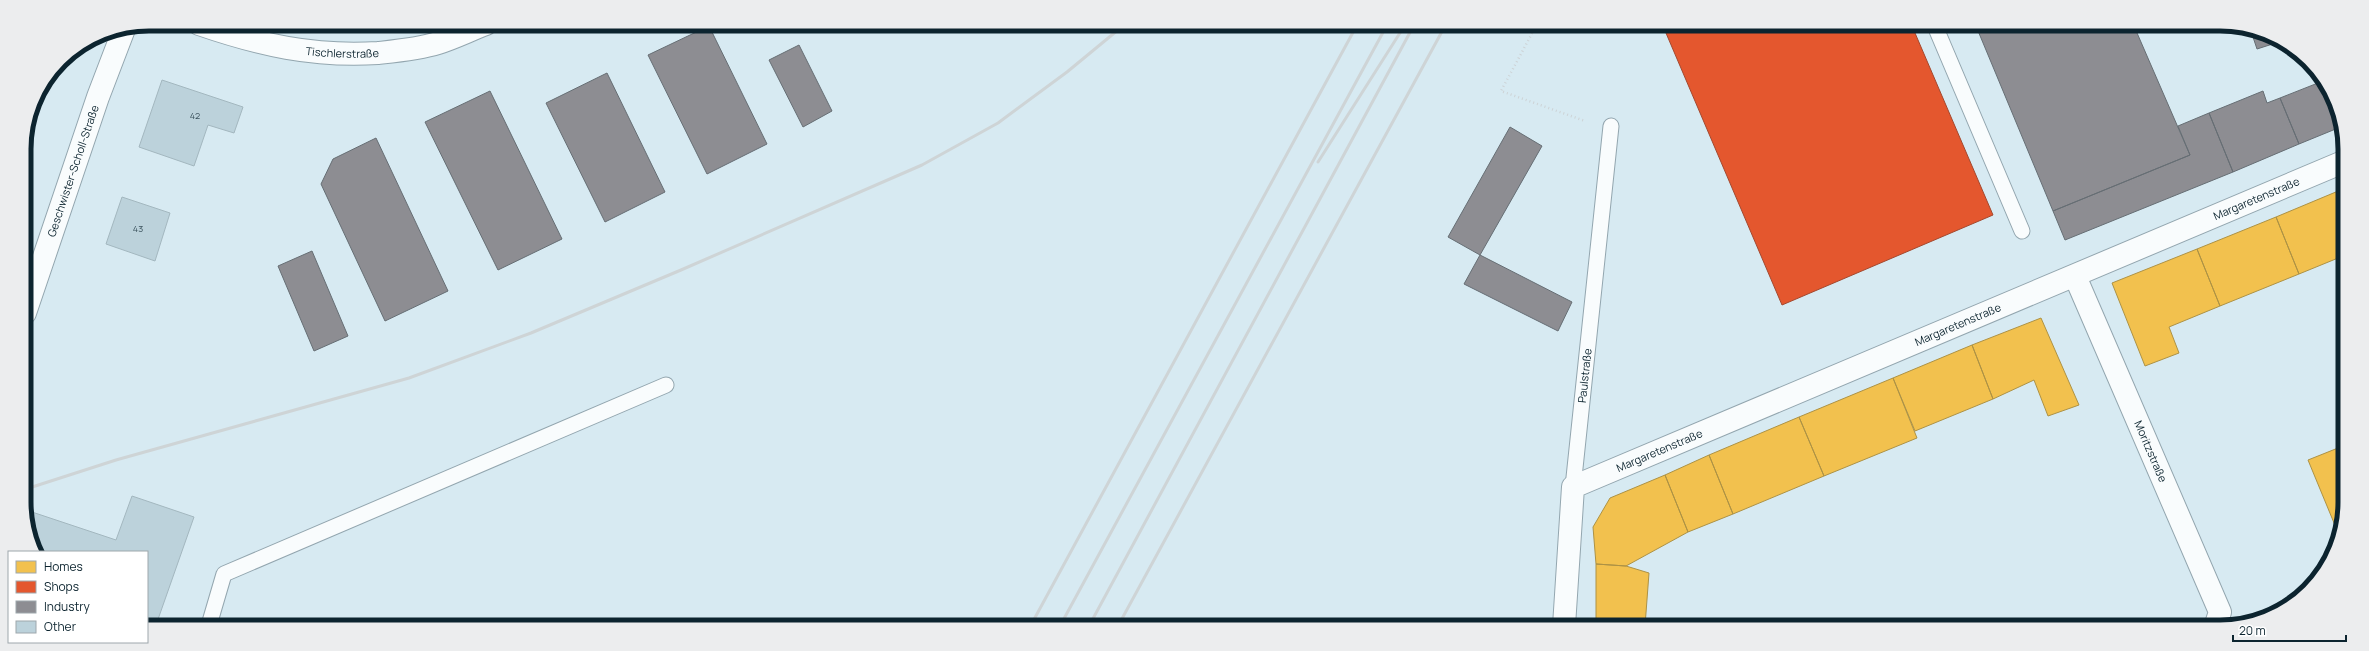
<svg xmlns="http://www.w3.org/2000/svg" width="2369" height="651" viewBox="0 0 2369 651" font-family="Manrope,sans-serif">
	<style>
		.homes { fill: #f2c14e; stroke: #ad9245 }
		.shops { fill: #e4572e; stroke: #a3482e }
		.industry { fill: #8d8d92; stroke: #666e74 }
		.building { fill: #bcd2db; stroke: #a3b7bf }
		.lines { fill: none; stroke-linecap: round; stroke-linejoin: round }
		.service-casing { stroke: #93a6af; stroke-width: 17 }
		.minor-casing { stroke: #93a6af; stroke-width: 24 }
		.tertiary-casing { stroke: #93a6af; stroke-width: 24 }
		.path { stroke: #cdd3d6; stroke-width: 2.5; stroke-dasharray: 1 3; stroke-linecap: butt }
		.service { stroke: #f9fcfd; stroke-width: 15 }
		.minor { stroke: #f9fcfd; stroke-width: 22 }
		.tertiary { stroke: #f9fcfd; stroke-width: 22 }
		.rail { stroke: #ced4d6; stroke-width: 3 }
		.labels { text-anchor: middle; stroke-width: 4; stroke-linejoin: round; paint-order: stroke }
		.number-label { font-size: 9px; fill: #3b525d }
		.street-label { font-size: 11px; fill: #0c242f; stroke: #fff }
		.rim { fill: none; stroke: #0c242f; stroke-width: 5 }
	</style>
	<rect width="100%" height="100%" fill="#d7eaf2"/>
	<path class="homes" d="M2343 189V256L2299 274 2276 217Z
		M2276 217 2299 274 2220 306 2197 249Z
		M2197 249 2220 306 2169 327 2179 353 2145 366 2112 283Z
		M2041 318 2079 405 2048 416 2034 380 1993 399 1972 345Z
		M1972 345 1993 399 1915 431 1893 378Z
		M1893 378 1917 438 1824 476 1799 417Z
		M1799 417 1824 476 1733 514 1709 455Z
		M2343 446V527L2339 535 2308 460Z
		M1709 455 1733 514 1688 532 1665 475Z
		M1665 475 1688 532 1626 566 1596 564 1593 527 1610 498Z
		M1596 564 1626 566 1649 573 1645 626H1596Z"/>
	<path class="shops" d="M1663 26H1912L1993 215 1782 305Z"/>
	<path class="industry" d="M709 26 767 144 707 174 648 55Z
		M1976 26H2134L2190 155 2053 211Z
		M2250 28 2282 41 2257 49Z
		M799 45 832 111 803 127 769 60Z
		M607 73 665 192 605 222 546 103Z
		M2323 81 2332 93 2343 126 2299 144 2280 98Z
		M490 91 562 239 498 270 425 122Z
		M2263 91 2267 103 2280 98 2299 144 2233 172 2209 113Z
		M2209 113 2233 172 2065 240 2053 211 2190 155 2178 126Z
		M1510 127 1542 146 1480 255 1448 237Z
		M376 138 448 291 385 321 321 184 333 159Z
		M312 251 348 336 314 351 278 266Z
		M1480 255 1572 302 1558 331 1464 284Z"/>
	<path class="building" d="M162 80 243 107 234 133 208 125 194 166 139 147Z
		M122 197 170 213 155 261 106 244Z
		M132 496 194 517 156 625H147V552H36L26 527V510L116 540Z"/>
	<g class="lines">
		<g class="service-casing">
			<g id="service">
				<path d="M1935 26 2022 231"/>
				<path id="s1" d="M1573 487 1611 126"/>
				<path d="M209 625 224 574 666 385"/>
			</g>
		</g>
		<g class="minor-casing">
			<g id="minor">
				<path id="s2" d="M2075 276 2220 612 2215 627"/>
				<path id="s3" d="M1564 626 1573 487 2343 162"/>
			</g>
		</g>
		<g class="tertiary-casing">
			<g id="tertiary">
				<path id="s4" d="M199 24C260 45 313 57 378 53 397 51 419 49 438 43 454 38 470 30 486 24"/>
				<path id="s5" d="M25 313 98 97 124 29"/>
			</g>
		</g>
		<path class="path" d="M1536 26 1501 91 1585 121"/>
		<use href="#service" class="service"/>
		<use href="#minor" class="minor"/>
		<use href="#tertiary" class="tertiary"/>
		<path class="rail" d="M1318 162 1405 25
			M26 489 116 460 409 378 531 333 681 270 922 165 998 123 1067 72 1124 25
			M1031 625 1357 25
			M1060 626 1387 25
			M1089 626 1414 25
			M1118 626 1445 26"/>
	</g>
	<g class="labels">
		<g class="number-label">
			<text x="195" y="119">42</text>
			<text x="138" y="232">43</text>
		</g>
		<g class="street-label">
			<text dy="4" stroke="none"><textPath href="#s4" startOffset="147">Tischlerstraße</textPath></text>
			<text dy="4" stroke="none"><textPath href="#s5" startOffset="150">Geschwister-Scholl-Straße</textPath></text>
			<text dy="4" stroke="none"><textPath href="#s3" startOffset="881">Margaretenstraße</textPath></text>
			<text dy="4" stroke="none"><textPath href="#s3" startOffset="557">Margaretenstraße</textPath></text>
			<text dy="4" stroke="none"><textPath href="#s1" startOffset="112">Paulstraße</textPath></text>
			<text dy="4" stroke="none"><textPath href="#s3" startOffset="233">Margaretenstraße</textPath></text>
			<text dy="4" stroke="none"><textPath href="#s2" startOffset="191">Moritzstraße</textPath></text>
		</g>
	</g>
	<path d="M0 0H2369V651H0ZM149 31H2220A118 118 0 0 1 2338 149V502A118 118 0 0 1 2220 620H149A118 118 0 0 1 31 502V149A118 118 0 0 1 149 31Z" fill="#ecedee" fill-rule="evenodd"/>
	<path class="rim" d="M149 31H2220A118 118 0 0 1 2338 149V502A118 118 0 0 1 2220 620H149A118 118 0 0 1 31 502V149A118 118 0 0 1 149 31Z"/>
	<rect x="8" y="551" width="140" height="92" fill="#ffffff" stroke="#9ea7ac"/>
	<rect x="16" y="561" width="20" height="12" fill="#f2c14e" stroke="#9ea7ac"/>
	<text x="44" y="571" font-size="12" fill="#0c242f">Homes</text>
	<rect x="16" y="581" width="20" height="12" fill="#e4572e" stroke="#9ea7ac"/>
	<text x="44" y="591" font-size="12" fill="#0c242f">Shops</text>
	<rect x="16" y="601" width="20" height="12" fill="#8d8d92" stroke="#9ea7ac"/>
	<text x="44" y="611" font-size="12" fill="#0c242f">Industry</text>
	<rect x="16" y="621" width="20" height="12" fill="#bcd2db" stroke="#9ea7ac"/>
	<text x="44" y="631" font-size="12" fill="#0c242f">Other</text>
	<path d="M2233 635v6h113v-6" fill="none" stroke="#0c242f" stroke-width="2"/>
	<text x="2239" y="635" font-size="12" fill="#0c242f" stroke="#ffffff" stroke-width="3" paint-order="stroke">20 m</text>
</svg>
